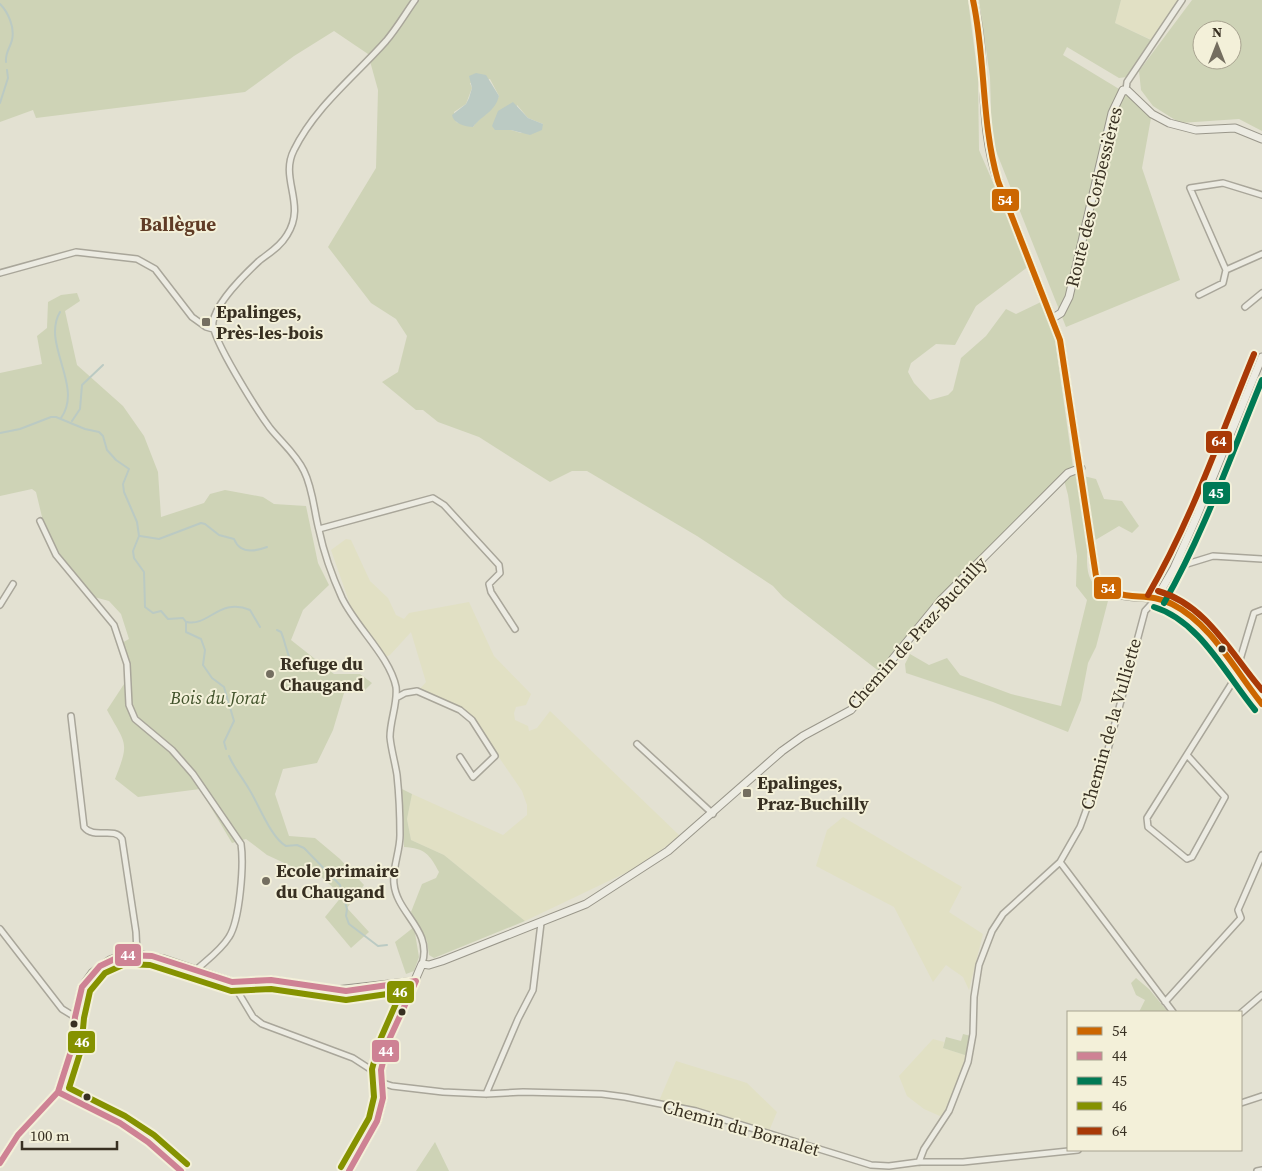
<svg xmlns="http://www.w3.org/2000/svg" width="1262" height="1171" viewBox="0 0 1262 1171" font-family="'Source Serif 4',serif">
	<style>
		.farmland { fill: #e1e0c4 }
		.green { fill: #ced3b6; fill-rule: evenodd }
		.water { fill: #bbcac3 }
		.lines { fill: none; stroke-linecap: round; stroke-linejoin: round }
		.stream { stroke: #bbcac3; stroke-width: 2 }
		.street-casing { stroke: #a9a69a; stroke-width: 8 }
		.secondary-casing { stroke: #99968a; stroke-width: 9 }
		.street { stroke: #ecebe2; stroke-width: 5 }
		.secondary { stroke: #ecebe2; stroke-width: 7 }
		.bus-1-casing { stroke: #f3f0d9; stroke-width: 10 }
		.bus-2-casing { stroke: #f3f0d9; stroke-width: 10 }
		.bus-3-casing { stroke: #f3f0d9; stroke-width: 10 }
		.bus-4-casing { stroke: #f3f0d9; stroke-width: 10 }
		.bus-5-casing { stroke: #f3f0d9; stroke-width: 10 }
		.bus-1 { stroke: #c60; stroke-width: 6 }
		.bus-2 { stroke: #ce8294; stroke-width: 6 }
		.bus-3 { stroke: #007a55; stroke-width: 6 }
		.bus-4 { stroke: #859200; stroke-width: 6 }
		.bus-5 { stroke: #a93906; stroke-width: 6 }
		.poi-dot { fill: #746e60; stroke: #f3f0d9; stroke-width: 2 }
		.bus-dot { fill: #383022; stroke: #f3f0d9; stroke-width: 2 }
		.labels { text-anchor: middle; stroke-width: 4; stroke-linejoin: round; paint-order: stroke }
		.street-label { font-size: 18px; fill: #383022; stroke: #f3f0d9 }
		.poi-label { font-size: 18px; font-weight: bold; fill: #383022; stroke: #f3f0d9; text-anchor: start }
		.park-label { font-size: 18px; font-style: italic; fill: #41522b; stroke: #f3f0d9 }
		.neighbourhood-label { font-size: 19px; font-weight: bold; fill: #603c26; stroke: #f3f0d9 }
		.line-badge { stroke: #f3f0d9; stroke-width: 2 }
		.badge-label { font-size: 14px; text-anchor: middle; font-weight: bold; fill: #fff }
	</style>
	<rect width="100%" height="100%" fill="#e3e1d2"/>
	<path class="farmland" d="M1121 0H1182L1154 41 1115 23Z
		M346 539 351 540 370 581 388 598 396 615 404 619 409 613 469 602 494 656 531 694 526 705 516 707 514 713 515 720 528 726 529 731 537 728 550 711 680 836 638 867 525 921 444 855 411 840 407 819 412 794 503 835 527 815V805L522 791 470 715 420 689 426 682 411 632 390 655 385 657 352 610 331 550Z
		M843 817 962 887 949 912 983 934 969 990 963 977 946 965 933 982 894 907 816 866 827 830Z
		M933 1039 944 1042 943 1048 968 1056 942 1117 924 1109 907 1096 899 1076Z
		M676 1061 747 1083 777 1112 769 1131 722 1116 659 1101Z"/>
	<path class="green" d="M0 0H968L978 77 979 150 1029 266 976 306 955 345 936 344 911 363 908 372 914 383 930 400 948 395 953 390 961 358 986 336 1006 309 1016 314 1041 302 1054 333 1073 467 880 672 783 597 773 586 697 536 587 471H572L550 482 479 437 438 422 423 410H416L382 382 398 372 407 336 396 319 371 303 328 247 376 168 378 90 368 54 334 31 294 56 245 92 36 118 33 110 0 122ZM490 79 499 96C490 115 483 113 473 127L456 122 454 112 466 104 472 88 470 83ZM517 105 528 118 543 124 521 133 511 130Z
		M979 0H1121L1115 23 1151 40 1127 77 1119 78 1067 47 1063 55 1124 92 1151 118 1142 168 1180 280 1066 327 992 141 990 77Z
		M1192 0H1262V131L1239 119 1180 123 1153 106 1141 90 1139 71ZM1202 30H1232V60H1202Z
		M77 293 80 301 65 311 77 365 123 406 144 436 158 472 161 517 204 503 210 494 225 490 263 497 274 504 306 506 318 563 329 585 303 610 291 640 334 674H360L372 683 364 691 344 693 333 730 317 763 283 769 275 794 289 836 315 838 340 859 364 885 347 908 369 932 351 948 325 917 342 896 313 869 293 867 267 855 246 839 232 843 200 789 138 797 115 779C130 741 126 745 107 710L128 678 120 644 129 639 121 614 109 601 94 597 60 554 43 521 36 492 32 489 0 496V373L42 364 37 336 47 328 48 302 61 295Z
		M1075 474 1096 479 1104 499 1122 501 1139 526 1132 533 1119 526 1087 545C1087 571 1085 582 1109 597L1096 647 1088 663 1081 700 1068 732 993 702 906 673 905 664 910 654 929 665 947 658 960 675 1011 694 1061 706 1087 600 1076 586 1077 556 1068 495 1064 480Z
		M402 789 412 794 407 819 411 840 444 855 525 921 434 958 429 955 427 941 411 912 422 884 436 878 439 872C430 855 425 848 404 847Z
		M414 927 419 957 414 971 406 974 395 942Z
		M1136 978 1149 989 1168 1012H1139L1145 1000 1136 995 1131 983Z
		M963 1034 971 1036 968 1056 943 1048 946 1037 961 1041Z
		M435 1142 449 1171H416Z"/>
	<path class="water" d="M476 73 486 75 499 96C495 112 482 115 473 127 465 127 453 123 452 115L466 104 469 98 472 88 469 76Z
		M513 102 528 118 543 124 542 130 530 135 511 130H495L492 126 498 111Z"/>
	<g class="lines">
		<path class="stream" d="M0 4C8 12 15 27 12 40 10 48 5 53 6 62
			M0 103 8 78 7 70
			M60 312C41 344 84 386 61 418
			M72 421 80 409 82 385 103 365
			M0 433 20 429 51 417H56L85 429 99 432 103 436 107 450 116 460 129 469 123 484 124 492 137 522 139 536 133 551 134 558 144 572 145 607 153 613 161 611 168 619 183 618 186 622V632L201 639 205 650 203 665 212 678 224 687 234 721 224 742 226 749
			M140 536 159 539 201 523 205 524 219 535 234 539C240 554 254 552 267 547
			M187 622C208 627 220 597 250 610L260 627
			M277 630 281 632C287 646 286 656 296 669
			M229 756C234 768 242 777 249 789 258 803 271 838 286 846L297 845 304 848 340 885 347 909 346 916 349 924 378 946 387 945"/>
		<g class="street-casing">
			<path id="street" d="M415 0C405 14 397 28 386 41 355 76 315 107 294 150 279 179 307 204 287 235 280 247 269 253 259 261 245 274 216 303 213 322 210 337 259 413 270 428 282 443 296 454 304 471 313 489 314 511 319 530 324 554 332 576 342 598 356 627 390 657 396 687 398 703 390 720 390 737 391 749 395 762 397 775 399 794 400 815 400 835 400 852 392 868 394 884 397 914 433 930 422 964
				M1126 90 1127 82 1182 0
				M1226 270 1262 254
				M0 273 76 252 137 259 155 269 192 317 206 327 213 329
				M1199 295 1223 283 1226 270 1190 188 1223 183 1262 195
				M1245 307 1262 293
				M40 521 56 555 114 625 127 664 129 705 135 719 172 750 193 774 241 844C244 864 240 920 229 937 221 950 207 960 196 970
				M319 529 433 498 444 505 499 565 500 573 489 584 491 592 515 629
				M1174 568 1213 556 1262 559
				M0 605 13 584
				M1236 673 1254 613 1262 610
				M396 698 405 693 417 691 460 710 472 720 495 756 473 777 460 757
				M71 716 84 827C94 840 114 826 122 839L136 932 137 954
				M637 744 713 814
				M1187 755 1225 797 1192 857 1187 859 1148 827 1147 818 1237 675
				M1060 862 1173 1012
				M0 929 62 1009 75 1017
				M232 982 253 1017 262 1024 353 1058 370 1069 383 1083 392 1086 443 1092 486 1094 523 1092 602 1094 625 1097 696 1111 871 1165 889 1166 919 1162H963L1078 1150
				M1165 1002 1241 918 1238 910 1262 855
				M1241 1013 1262 995
				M58 1092 120 1123 148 1142 181 1171
				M486 1094 518 1019 533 990 541 923
				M1241 1103 1262 1096
				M919 1162 924 1149 949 1111 968 1062 973 1034 974 997 979 965 992 931 1003 914 1060 862 1080 827 1107 753 1145 611 1156 599
				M1257 1171 1262 1170"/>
		</g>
		<g class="secondary-casing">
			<path id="secondary" d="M973 0C989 59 977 123 998 181L1060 340 1096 576C1111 607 1145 591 1171 603 1205 618 1236 675 1262 704
				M1053 318 1061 313 1069 297 1112 113 1123 90 1128 91 1152 114 1169 123 1196 130 1235 128 1262 139
				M1156 599 1174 568 1197 516 1262 357
				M0 1163 18 1135 58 1092 72 1048 75 1017 82 987 92 973 110 960 123 955 137 954 164 959 232 982 271 980 336 990 416 981
				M349 1171 377 1121 383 1098 381 1070 388 1042 422 964 429 965 442 961 586 904 668 851 782 751 803 736 851 710 941 600 1068 473 1081 468"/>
		</g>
		<use href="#street" class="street"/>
		<use href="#secondary" class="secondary"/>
		<g class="bus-1-casing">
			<path id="bus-1" d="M973 0C986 60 981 122 998 181L1060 340 1096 576C1117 607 1144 589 1172 604 1212 624 1235 671 1262 704"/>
		</g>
		<g class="bus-2-casing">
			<path id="bus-2" d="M58 1092 72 1048 75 1017 82 987 100 966 123 955 152 956 232 982 271 980 346 991 416 981 388 1042 381 1070 383 1098 377 1121 349 1171
				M58 1092 120 1123 148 1142 181 1171
				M0 1163 18 1135 58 1092"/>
		</g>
		<g class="bus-3-casing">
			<path id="bus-3" d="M1164 603C1204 533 1231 455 1262 380
				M1154 607C1200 621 1226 675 1255 710"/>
		</g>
		<g class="bus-4-casing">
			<path id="bus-4" d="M187 1164 154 1135 125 1116 69 1088 81 1050 84 1018 90 991 105 973 125 964 150 965 231 991 271 989 346 1000 401 992 380 1040 372 1069 374 1097 369 1118 341 1167"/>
		</g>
		<g class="bus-5-casing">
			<path id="bus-5" d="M1158 591C1207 605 1231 654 1262 690
				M1148 595C1192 519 1221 434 1254 354"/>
		</g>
		<use href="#bus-1" class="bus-1"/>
		<use href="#bus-2" class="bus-2"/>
		<use href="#bus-3" class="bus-3"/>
		<use href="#bus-4" class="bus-4"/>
		<use href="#bus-5" class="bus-5"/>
	</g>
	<g class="poi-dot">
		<rect x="201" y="317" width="10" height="10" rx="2.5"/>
		<circle cx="270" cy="674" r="5"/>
		<rect x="742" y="788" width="10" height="10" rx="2.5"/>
		<circle cx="266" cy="881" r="5"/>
	</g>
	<g class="bus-dot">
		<circle cx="1222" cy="649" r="4.5"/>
		<circle cx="402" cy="1012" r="4.5"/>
		<circle cx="74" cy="1024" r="4.5"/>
		<circle cx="87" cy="1097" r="4.5"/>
	</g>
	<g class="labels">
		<g class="street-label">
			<text transform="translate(1094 197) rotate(-76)" y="6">Route des Corbessières</text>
			<text transform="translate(917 633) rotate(-48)" y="6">Chemin de Praz-Buchilly</text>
			<text transform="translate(1111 724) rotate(-74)" y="6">Chemin de la Vulliette</text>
			<text transform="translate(741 1128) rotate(16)" y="6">Chemin du Bornalet</text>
		</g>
		<g class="poi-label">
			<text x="216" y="318">Epalinges,<tspan x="216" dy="21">Près-les-bois</tspan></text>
			<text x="280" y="670">Refuge du<tspan x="280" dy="21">Chaugand</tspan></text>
			<text x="757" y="789">Epalinges,<tspan x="757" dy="21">Praz-Buchilly</tspan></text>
			<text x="276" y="877">Ecole primaire<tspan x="276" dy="21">du Chaugand</tspan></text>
		</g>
		<g class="park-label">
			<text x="218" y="704">Bois du Jorat</text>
		</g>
		<g class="neighbourhood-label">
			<text x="178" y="231">Ballègue</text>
		</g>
	</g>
	<g class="line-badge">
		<rect x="991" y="188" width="29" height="24" rx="5" fill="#c60"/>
		<rect x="1205" y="430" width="28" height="24" rx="5" fill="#a93906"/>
		<rect x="1202" y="481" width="29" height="24" rx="5" fill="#007a55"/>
		<rect x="1093" y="576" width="29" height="24" rx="5" fill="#c60"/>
		<rect x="114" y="943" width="28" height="24" rx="5" fill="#ce8294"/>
		<rect x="386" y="980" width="29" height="24" rx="5" fill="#859200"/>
		<rect x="67" y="1030" width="29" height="24" rx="5" fill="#859200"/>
		<rect x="371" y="1039" width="29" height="24" rx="5" fill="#ce8294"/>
	</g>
	<g class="badge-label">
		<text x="1005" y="205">54</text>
		<text x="1219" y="446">64</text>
		<text x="1216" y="498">45</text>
		<text x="1108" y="593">54</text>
		<text x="128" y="960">44</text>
		<text x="400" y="997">46</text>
		<text x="82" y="1047">46</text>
		<text x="386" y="1056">44</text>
	</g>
	<rect x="1067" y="1011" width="175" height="140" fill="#f3f0d9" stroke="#a8a390"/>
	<rect x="1077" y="1027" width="25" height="8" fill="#cc6600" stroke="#a8a390"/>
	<text x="1112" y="1036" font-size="15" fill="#383022">54</text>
	<rect x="1077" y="1052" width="25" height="8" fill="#ce8294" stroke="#a8a390"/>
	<text x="1112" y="1061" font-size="15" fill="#383022">44</text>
	<rect x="1077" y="1077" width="25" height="8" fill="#007a55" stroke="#a8a390"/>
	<text x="1112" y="1086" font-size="15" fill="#383022">45</text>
	<rect x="1077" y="1102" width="25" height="8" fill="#859200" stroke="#a8a390"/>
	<text x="1112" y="1111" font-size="15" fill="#383022">46</text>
	<rect x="1077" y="1127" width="25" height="8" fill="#a93906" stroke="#a8a390"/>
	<text x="1112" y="1136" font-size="15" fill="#383022">64</text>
	<g transform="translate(1217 45)"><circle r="24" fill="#f3f0d9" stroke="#a8a390"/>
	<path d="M0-4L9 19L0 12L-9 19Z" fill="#746e60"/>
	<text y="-8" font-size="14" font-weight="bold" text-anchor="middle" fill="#383022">N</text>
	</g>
	<path d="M22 1141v8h95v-8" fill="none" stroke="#383022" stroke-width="2.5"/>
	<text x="30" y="1141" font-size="15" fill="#383022" stroke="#f3f0d9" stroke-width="4" paint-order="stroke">100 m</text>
</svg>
